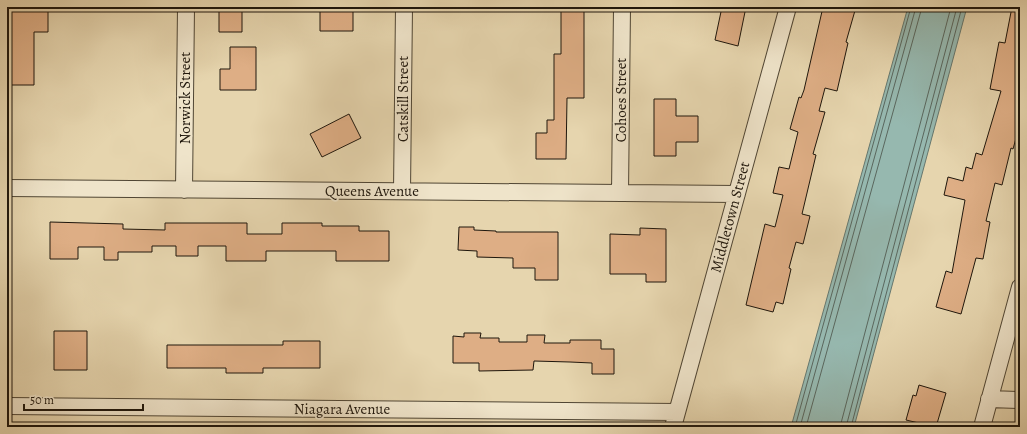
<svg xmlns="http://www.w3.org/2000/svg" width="1027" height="434" viewBox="0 0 1027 434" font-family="Alegreya,serif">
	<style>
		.water { fill: #96b8af; stroke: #66776e }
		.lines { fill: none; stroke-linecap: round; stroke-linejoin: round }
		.shore { stroke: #5a675e; stroke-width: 1 }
		.building { fill: #deae85; stroke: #1e160c }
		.street-casing { stroke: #504634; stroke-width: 18 }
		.street { stroke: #efe4ca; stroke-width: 16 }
		.labels { text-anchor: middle; stroke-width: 3.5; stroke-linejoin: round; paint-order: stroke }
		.street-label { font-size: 15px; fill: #1e160c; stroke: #efe4ca }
	</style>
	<rect width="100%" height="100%" fill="#e6d5ae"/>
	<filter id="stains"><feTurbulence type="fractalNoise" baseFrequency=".005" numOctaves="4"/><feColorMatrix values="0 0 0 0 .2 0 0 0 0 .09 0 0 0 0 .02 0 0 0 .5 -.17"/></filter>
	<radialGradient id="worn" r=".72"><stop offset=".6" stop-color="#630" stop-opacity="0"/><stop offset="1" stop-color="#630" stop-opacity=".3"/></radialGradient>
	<path class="water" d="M908 7H967L854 427H791Z"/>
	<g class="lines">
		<path class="shore" d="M795 427 911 7
			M800 427 916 7
			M806 427 922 7
			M840 427 951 7
			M846 427 957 7
			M851 427 962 7"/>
	</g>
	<path class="building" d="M11 7H48V32H34V85H7V46H11Z
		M219 7H242V32H219Z
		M320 7H353V31H320Z
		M561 7H584V98H567L566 159H536V133H547V120H554V54H561Z
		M722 7H746L738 46 715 40Z
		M823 7H856L846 42 848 43 837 91 825 88 819 111 825 112 813 154 816 155 802 214 810 216 803 244 796 242 789 268 791 269 783 304 776 302 773 312 746 305 765 224 775 227 783 195 773 193 779 167 789 169 798 132 790 129 799 97 801 98 804 90Z
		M1012 7H1020V124L1013 149 1011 148 1002 185 995 183 986 221 990 222 983 259 976 258 961 314 936 307 946 271 952 273 965 200 944 195 948 177 963 181 966 167 972 169 976 153 982 155 1001 91 990 89 999 42 1005 43Z
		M230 47H256V90H220V69H230Z
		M654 99H676V116H698V142H676V156H654Z
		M349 114 361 138 322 157 310 134Z
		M50 222 123 224V229L165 230V223H247V234H282V223H322V226H359V231H389V261H336V251H266V261H226V246H198V256H176V246H152V252H118V260H104V247H78V259H50Z
		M459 227H474V230L496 231V232H558V280H535V268H513V258L477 257V251L458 250Z
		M640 228 666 229V282H646V274H610V234L640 235Z
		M54 331H87V370H54Z
		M464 333H481L480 338H499V342H527V335H545L544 343H570V340H601V349H614V374H592V363L570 362 534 361 533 370 479 371V363H453V336L464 337Z
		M283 341H320V368H263V373H226V368H167V345H283Z
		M919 385 946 393 936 427 906 420 913 395 916 396Z"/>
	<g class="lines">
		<g class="street-casing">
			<path id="street" d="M7 188 737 194
				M184 190 186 7
				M402 191 404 7
				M620 193 622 7
				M989 399 1020 400
				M7 406 677 412
				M673 427 788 7
				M982 427 1020 287"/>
		</g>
		<use href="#street" class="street"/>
	</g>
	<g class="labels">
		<g class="street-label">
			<text transform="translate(185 98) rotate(-90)" y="5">Norwick Street</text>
			<text transform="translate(403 99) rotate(-90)" y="5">Catskill Street</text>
			<text transform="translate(621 100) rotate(-90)" y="5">Cohoes Street</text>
			<text x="372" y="196">Queens Avenue</text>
			<text transform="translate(730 217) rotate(-75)" y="5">Middletown Street</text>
			<text x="342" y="414">Niagara Avenue</text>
		</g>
	</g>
	<rect width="1027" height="434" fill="none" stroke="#e6d5ae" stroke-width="24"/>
	<rect x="8" y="8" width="1011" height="418" fill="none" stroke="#1e160c" stroke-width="2"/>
	<rect x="12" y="12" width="1003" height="410" fill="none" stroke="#1e160c"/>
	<path d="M24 404v6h119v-6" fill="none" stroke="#1e160c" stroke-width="2"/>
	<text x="30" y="404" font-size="12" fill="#1e160c" stroke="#efe4ca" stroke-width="3" paint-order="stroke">50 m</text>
	<rect width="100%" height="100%" filter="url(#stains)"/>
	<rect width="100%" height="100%" fill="url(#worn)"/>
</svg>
